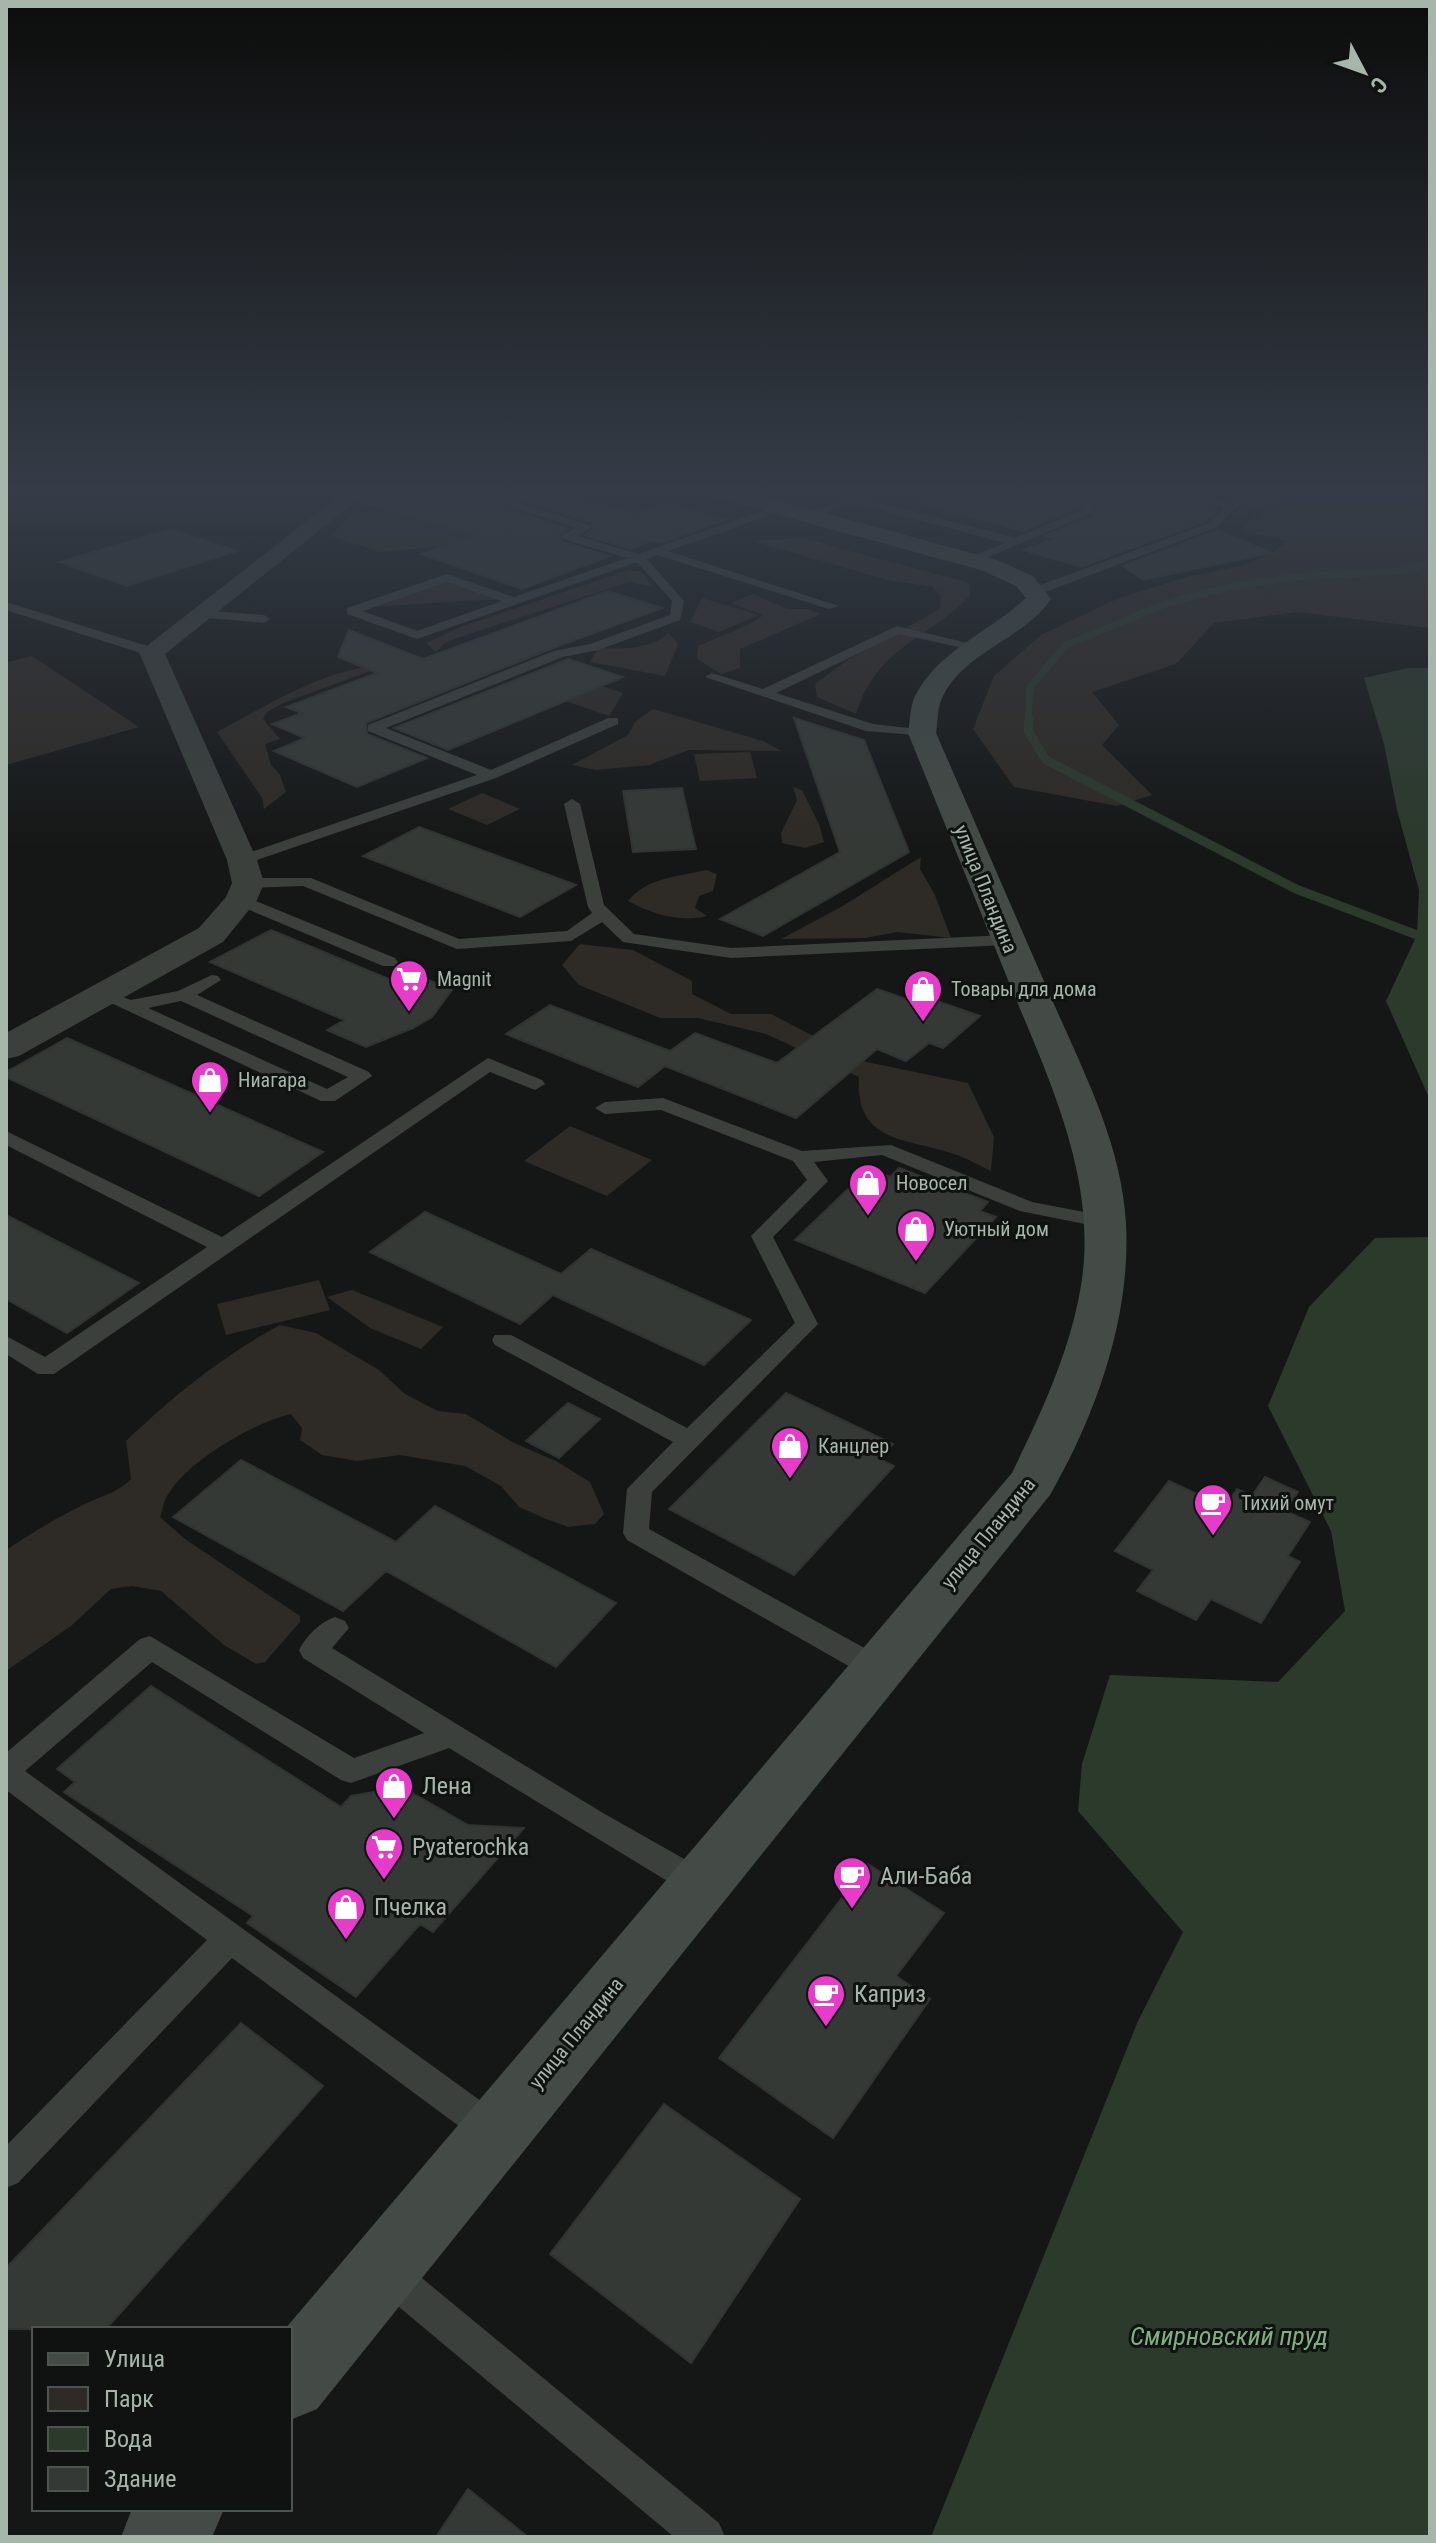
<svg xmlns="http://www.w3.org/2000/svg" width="1436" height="2543" viewBox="0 0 1436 2543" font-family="'Roboto Condensed',sans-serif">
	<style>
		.green { fill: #2e2a25 }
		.water { fill: #2c3a2c }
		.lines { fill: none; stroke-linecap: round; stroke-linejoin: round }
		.stream-far1 { stroke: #2c3a2c; stroke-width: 7 }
		.stream { stroke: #2c3a2c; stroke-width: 9 }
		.building { fill: #353936; stroke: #2f3331; stroke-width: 2 }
		.lane { fill: #3b403d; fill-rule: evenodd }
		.street { fill: #3b403d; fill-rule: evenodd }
		.secondary { fill: #444b46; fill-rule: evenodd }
		.labels { text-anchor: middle; stroke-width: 6; stroke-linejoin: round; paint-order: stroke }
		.street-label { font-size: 20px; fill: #a7b6aa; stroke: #101211 }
		.poi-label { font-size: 20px; fill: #a7b6aa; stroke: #101211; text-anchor: start }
		.near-poi-label { font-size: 24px; fill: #a7b6aa; stroke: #101211; text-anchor: start }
		.near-water-label { font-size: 26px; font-style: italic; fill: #81b080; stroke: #101211 }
	</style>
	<rect width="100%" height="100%" fill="#151716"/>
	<path class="green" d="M1345 493H1430V628L1296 612 1214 623 1176 664 1092 692 1119 725 1102 745 1152 795 1117 806 1014 787 973 729 994 676 1041 635 1119 598 1187 577 1245 565 1273 552 1288 541 1240 530 1277 498 1342 499 1346 496Z
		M392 507 481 535 461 544 381 552 330 536 353 514Z
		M802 538 969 583 970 596C925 641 877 647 856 714L817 697 815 684 846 661 940 609 941 597 933 587 888 580 752 541Z
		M629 570 642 572 653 587 629 582 457 638 445 643 436 652 426 643 463 626Z
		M445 581 500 599 364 607Z
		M753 594 787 609H808L821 614 740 649V668L721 674 697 659 698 646 752 623 763 615 731 603Z
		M702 598 759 615 719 632 690 622Z
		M668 633 678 644 665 676 590 662 598 648C621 649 651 650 668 633Z
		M32 656 139 727 6 765V663Z
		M386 665 283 703 267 712 263 719 280 739 265 744 271 765 280 775 286 792 264 809 262 798 217 732C270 704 325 668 386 665Z
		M586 681 623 693 609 716 528 688Z
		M653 709 763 741 782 751 689 750 649 765 596 770 572 765 628 735 635 722Z
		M750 752 757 778 700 781 694 754Z
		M793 787 802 790 819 824 824 842 805 848 782 843 781 833 797 800Z
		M482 793 520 809 487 825 448 809Z
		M921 857 920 869 935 895 951 938 897 932 865 938 781 939 841 907Z
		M706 870 717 874 713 891 699 896 695 908 707 916C680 923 652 914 628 901 648 877 677 877 706 870Z
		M580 944 633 950 692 981V994L731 1014H771L862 1061 968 1083 994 1137 991 1171C978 1165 965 1157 951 1153 904 1138 855 1142 859 1077L766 1034 698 1018H660L579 985 562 965Z
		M570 1126 652 1160 607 1196 524 1161Z
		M319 1280 330 1310 226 1335 217 1304Z
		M352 1290 443 1327 421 1349 370 1328 327 1297Z
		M280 1325 316 1333 379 1370 405 1394 438 1411 466 1414 514 1443 556 1461 590 1482 604 1514 595 1524 568 1527 544 1518 519 1507 501 1486 465 1466 400 1455 357 1461 322 1455 300 1440 302 1428 291 1414C253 1423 190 1460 169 1493 164 1499 163 1509 160 1517L185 1539 300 1616V1622L265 1662 256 1664 224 1645 161 1591 132 1586 111 1589 71 1626 6 1671V1550C32 1533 59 1516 87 1503 104 1495 117 1493 131 1479L126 1441C173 1396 222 1356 280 1325Z"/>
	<path class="water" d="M1408 668H1430V1100L1386 1001 1417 935 1419 890 1397 810 1384 744 1364 678Z
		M1430 1237V2537H931L1138 2021 1183 1932 1078 1811 1082 1764 1110 1675 1278 1682 1345 1611 1331 1531 1268 1406 1309 1307 1375 1238Z"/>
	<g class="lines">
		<path class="stream-far1" d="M1028 721 1030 687 1066 645 1168 603 1225 588 1294 577 1403 571 1430 562"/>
		<path class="stream" d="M1029 719 1028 731 1046 760 1296 889 1417 935"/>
	</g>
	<path class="building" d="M369 493H466L568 529 560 535 562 542 610 556 522 589 421 554 476 536 360 502Z
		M498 493H562L634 514 666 503 726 520 661 543 653 540 631 549 585 535 593 529 591 522Z
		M922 493H1049L1080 507 1024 531 921 504Z
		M1078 493H1164L1218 510 1205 521 1081 567 1024 550 1053 539 1044 536 1093 516 1097 502Z
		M1256 493H1279L1280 500 1234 515Z
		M172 529 237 551 127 586 59 562Z
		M1218 530 1272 553 1143 580 1123 566Z
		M608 591 662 608 553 648 366 723 367 734 427 758 357 787 274 751 305 738 272 724 302 713 286 707 377 673 338 657 349 630 423 659Z
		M568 659 623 677 448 750 394 728Z
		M794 718 864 740 909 852 763 936 720 919 840 852Z
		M682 788 696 849 633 852 623 791Z
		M419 827 576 885 520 917 363 856Z
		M271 930 403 985 419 976 452 990 432 1017 413 1028 366 1047 327 1030 344 1020 210 962Z
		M877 989 906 999 914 993 980 1016 943 1048 929 1043 906 1061 877 1049 796 1118 665 1066 638 1087 506 1034 550 1005 670 1051 695 1033 777 1063Z
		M67 1038 323 1152 259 1196 6 1077V1072Z
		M899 1168 988 1202 980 1211 996 1217 925 1293 795 1240 869 1169 890 1177Z
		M425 1212 561 1274 591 1249 751 1320 704 1365 553 1295 520 1324 370 1252Z
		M6 1215 139 1283 67 1333 6 1299Z
		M786 1393 893 1444 879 1459 894 1466 794 1575 669 1509Z
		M568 1403 600 1419 559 1458 526 1441Z
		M241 1460 396 1542 435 1506 616 1603 556 1667 386 1571 343 1611 173 1517Z
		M1265 1477 1298 1492 1285 1511 1310 1522 1288 1556 1300 1562 1261 1623 1211 1599 1196 1620 1137 1591 1153 1570 1115 1551 1169 1481 1225 1507 1237 1489 1252 1496Z
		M151 1686 341 1807 351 1796 402 1787 468 1825 524 1828 433 1932 420 1924 356 1997 247 1923 253 1916 64 1792 75 1782 57 1769Z
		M868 1864 944 1913 896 1976 930 1999 833 2138 719 2058Z
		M241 2023 323 2086 106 2329H6V2268Z
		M664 2104 800 2199 691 2363 550 2254Z
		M468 2489 528 2537H436Z"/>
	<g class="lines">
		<path class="lane" d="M469 493H487L590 525V529L577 536 638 554 777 506H785V510L668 551 839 606 829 609 657 555 647 559 684 601 680 620 598 650 563 657 386 728 491 770 608 718H618V724L496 778 248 863H236V857L477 775 368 731V725L554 651 590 644 670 615 672 601 637 562 417 639 347 614V608L447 574 514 597 627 558 563 539V535L576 528ZM447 582 502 601 417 631 363 611Z
			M859 493H872L865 499 1015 538 1083 509V505L1052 493H1069L1094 503 1092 513 972 564 966 560 968 558 1005 543 854 503 813 518 803 516Z
			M1167 493H1187L1230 503 1241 493H1253L1215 528 1040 594H1032V588L1207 524 1224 508Z
			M6 602 157 649 159 652 147 655 6 610Z
			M200 610 264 615 270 619 264 623 196 617 194 614Z
			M897 626 984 647 977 651 899 634 776 693 873 724 927 730V736L866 731 705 677 712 673 763 689Z
			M572 799 580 804 604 905 634 934 731 948 1007 935 1016 940 1007 945 731 958 623 942 602 922 571 941 457 949 303 886 248 888 240 883 248 878H311L459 939 567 931 592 913 588 907 564 804Z
			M241 895 395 958 398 962 395 966H383L235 904 233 900 235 896Z
			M212 975 218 976 221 980 197 995 369 1072 372 1076 335 1101H321L94 995 103 990 131 1000 178 991ZM181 1001 348 1077 327 1089 148 1008Z
			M488 1058 542 1080 545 1084 535 1090 490 1072 54 1374H38L6 1354V1336L45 1357 207 1247 6 1145V1131L222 1237Z
			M663 1098 802 1151 891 1145 1032 1202 1105 1216 1116 1222 1105 1228 1020 1211 882 1155 814 1162 828 1181 773 1237 818 1324 652 1492 649 1529 888 1661 892 1669 888 1677 878 1680 868 1677 627 1540 623 1533 627 1489 673 1442 495 1345 492 1340 495 1335H511L687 1428 795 1323 751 1236 807 1180 793 1161 661 1110 605 1114 595 1108 605 1102Z
			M335 1617 345 1621 349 1628 332 1648 603 1813 709 1873 713 1883 709 1893 698 1897 687 1893 449 1748 351 1783 341 1780 152 1662 25 1771 503 2117 508 2129 503 2141 491 2146 479 2141 232 1958 18 2183 6 2188V2146L207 1940 6 1790V1753L140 1639 150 1636 354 1758 424 1733 303 1658 299 1650C306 1636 320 1622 335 1617Z
			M387 2255 400 2260 719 2523 725 2537H674L374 2286 369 2273 374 2260Z"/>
		<path class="street" d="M343 493H366L165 654 257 860 264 883 257 900 223 942 19 1056 6 1059V1033L199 928 226 897 232 883 227 860 139 652Z"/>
		<path class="secondary" d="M714 493H751L997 560 1033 576 1051 599C1024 639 965 651 943 696 937 707 938 721 936 733 974 820 1012 908 1050 995 1081 1067 1122 1143 1126 1224 1131 1317 1096 1415 1050 1495L317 2409 290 2420V2329H285L1012 1473C1042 1411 1072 1348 1082 1279 1097 1171 1043 1067 1004 970 972 891 940 812 908 733 910 721 910 707 915 696 939 650 990 632 1026 598L1016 586 981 570 717 498Z
			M132 2509H224L212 2537H121Z"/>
	</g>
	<linearGradient id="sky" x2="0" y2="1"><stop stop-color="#0c0d0c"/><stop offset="0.58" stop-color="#353c47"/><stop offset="1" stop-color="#353c47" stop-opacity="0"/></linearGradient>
	<rect width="1436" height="849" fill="url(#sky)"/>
	<defs>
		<g id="supermarket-pin" transform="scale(2)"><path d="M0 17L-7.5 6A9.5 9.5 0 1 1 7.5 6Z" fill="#e93bcb" stroke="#101211"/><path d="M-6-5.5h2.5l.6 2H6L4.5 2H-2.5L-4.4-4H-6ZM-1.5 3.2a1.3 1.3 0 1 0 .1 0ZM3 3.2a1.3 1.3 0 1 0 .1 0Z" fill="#fff"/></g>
		<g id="shop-pin" transform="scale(2)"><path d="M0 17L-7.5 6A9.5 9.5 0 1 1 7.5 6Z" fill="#e93bcb" stroke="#101211"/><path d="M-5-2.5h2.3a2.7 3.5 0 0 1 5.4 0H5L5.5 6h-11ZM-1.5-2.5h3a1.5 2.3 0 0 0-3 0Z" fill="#fff"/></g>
		<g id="cafe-pin" transform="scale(2)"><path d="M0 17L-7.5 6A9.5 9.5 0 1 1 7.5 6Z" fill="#e93bcb" stroke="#101211"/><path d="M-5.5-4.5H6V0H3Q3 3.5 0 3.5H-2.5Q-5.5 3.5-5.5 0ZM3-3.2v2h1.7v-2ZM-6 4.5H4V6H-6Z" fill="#fff"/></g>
	</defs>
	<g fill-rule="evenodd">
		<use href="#supermarket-pin" x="409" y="979"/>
		<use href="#shop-pin" x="923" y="989"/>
		<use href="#shop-pin" x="210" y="1080"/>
		<use href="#shop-pin" x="868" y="1183"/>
		<use href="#shop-pin" x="916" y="1229"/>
		<use href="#shop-pin" x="790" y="1446"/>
		<use href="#cafe-pin" x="1213" y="1503"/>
		<use href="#shop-pin" x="394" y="1786"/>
		<use href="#supermarket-pin" x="384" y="1847"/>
		<use href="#cafe-pin" x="852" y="1876"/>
		<use href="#shop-pin" x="346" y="1907"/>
		<use href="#cafe-pin" x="826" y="1994"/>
	</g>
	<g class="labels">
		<g class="street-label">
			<text transform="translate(986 889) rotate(68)" y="7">улица Пландина</text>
			<text transform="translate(988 1533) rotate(-51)" y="7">улица Пландина</text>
			<text transform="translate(576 2033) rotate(-51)" y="7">улица Пландина</text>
		</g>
		<g class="poi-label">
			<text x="437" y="986">Magnit</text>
			<text x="951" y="996">Товары для дома</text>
			<text x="238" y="1087">Ниагара</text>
			<text x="896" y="1190">Новосел</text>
			<text x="944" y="1236">Уютный дом</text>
			<text x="818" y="1453">Канцлер</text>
			<text x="1241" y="1510">Тихий омут</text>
		</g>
		<g class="near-poi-label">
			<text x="422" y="1794">Лена</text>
			<text x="412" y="1855">Pyaterochka</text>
			<text x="880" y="1884">Али-Баба</text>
			<text x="374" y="1915">Пчелка</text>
			<text x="854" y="2002">Каприз</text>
		</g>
		<g class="near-water-label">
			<text x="1229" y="2345">Смирновский пруд</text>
		</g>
	</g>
	<rect width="1436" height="2543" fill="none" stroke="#a7b6aa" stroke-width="16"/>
	<rect x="32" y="2327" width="260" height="184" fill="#101211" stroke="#4c544e" stroke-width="2"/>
	<rect x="48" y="2353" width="40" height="12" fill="#444b46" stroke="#4c544e" stroke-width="2"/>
	<text x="104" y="2367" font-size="24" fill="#a7b6aa">Улица</text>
	<rect x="48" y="2387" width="40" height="24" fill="#2e2a25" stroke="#4c544e" stroke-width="2"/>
	<text x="104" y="2407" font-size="24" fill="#a7b6aa">Парк</text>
	<rect x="48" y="2427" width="40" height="24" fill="#2c3a2c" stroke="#4c544e" stroke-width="2"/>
	<text x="104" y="2447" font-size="24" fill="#a7b6aa">Вода</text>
	<rect x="48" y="2467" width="40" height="24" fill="#353936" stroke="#4c544e" stroke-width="2"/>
	<text x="104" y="2487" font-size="24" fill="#a7b6aa">Здание</text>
	<g transform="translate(1364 72) rotate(131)" stroke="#101211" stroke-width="6" paint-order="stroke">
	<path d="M0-6L14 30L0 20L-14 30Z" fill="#a7b6aa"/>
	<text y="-12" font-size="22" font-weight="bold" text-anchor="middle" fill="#a7b6aa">С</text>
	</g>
</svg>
